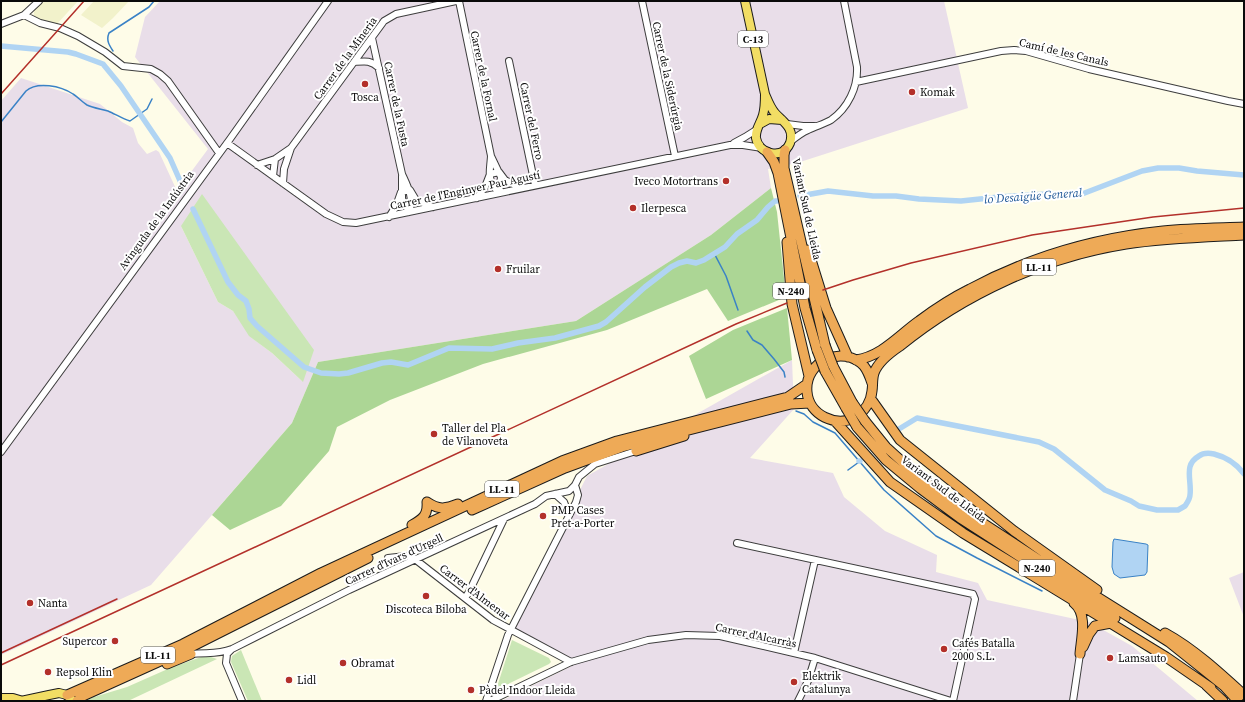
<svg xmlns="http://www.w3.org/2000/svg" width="1245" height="702" viewBox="0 0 1245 702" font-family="'Source Serif 4',serif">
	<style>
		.industrial { fill: #e9dee9; fill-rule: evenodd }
		.farmland { fill: #f2f2cb }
		.green { fill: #cae6b5 }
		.forest { fill: #acd695 }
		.water { fill: #b0d4f3; stroke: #3a82c6 }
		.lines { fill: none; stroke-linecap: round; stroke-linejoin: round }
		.stream { stroke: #3a82c6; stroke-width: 1.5 }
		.canal { stroke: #b0d4f3; stroke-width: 5.5 }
		.minor-casing { stroke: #3d3d3d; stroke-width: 8 }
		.major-casing { stroke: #1b1b1b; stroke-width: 10 }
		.highway-casing { stroke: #1b1b1b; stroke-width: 11 }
		.minor { stroke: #fff; stroke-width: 6 }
		.major { stroke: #f2dd64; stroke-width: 8 }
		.highway { stroke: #eeaa57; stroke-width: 9 }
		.rail { stroke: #b3302a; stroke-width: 1.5 }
		.highway-bridge-casing { stroke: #1b1b1b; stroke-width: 11; stroke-linecap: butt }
		.highway-bridge { stroke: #eeaa57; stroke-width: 9 }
		.poi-dot { fill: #b3302a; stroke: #fff; stroke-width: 1.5 }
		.labels { text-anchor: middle; stroke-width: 4; stroke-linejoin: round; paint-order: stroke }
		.shield { fill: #fff; stroke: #545454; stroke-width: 1 }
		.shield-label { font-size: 10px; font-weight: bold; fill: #0a0a0a }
		.street-label { font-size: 11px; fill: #0a0a0a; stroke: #fff }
		.poi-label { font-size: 11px; fill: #0a0a0a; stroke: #fff; text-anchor: start }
		.water-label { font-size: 12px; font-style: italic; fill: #1b5495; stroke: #fff }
	</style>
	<rect width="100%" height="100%" fill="#fefce8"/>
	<path class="industrial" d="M160 1H944L968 108 797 163 768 169 771 188 711 235 576 321 318 362 292 423 151 585 1 655V101L21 78 100 104 122 122 133 128 138 143 147 154 156 150 159 152 177 191 208 149 135 57 145 17ZM181 226 303 382 272 353 252 338 233 311 218 302Z
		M792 360 794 409 750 458 833 473 844 497 885 531 937 555 936 572 978 583 987 600 1089 622 1132 646 1198 701H501L592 656 571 662 510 630 587 476Z
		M1244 572V617L1229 578Z"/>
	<path class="farmland" d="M42 1H78L56 25 39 20 34 16V10Z
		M94 1H129L113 18 102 28 81 15Z"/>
	<path class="green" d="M202 194 314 350 303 382 272 353 249 336 233 311 218 302 181 226Z
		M512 640 549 658 551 662 549 664 496 690Z
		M241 650 262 701H248L231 662 232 656Z
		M204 656 211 657 217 659 128 701H85L94 697 127 687 170 668Z"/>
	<path class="forest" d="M771 188 777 212 786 297 728 321 707 289 607 330 483 364 390 400 337 427 329 451 281 506 230 530 212 515 292 423 318 362 576 321 711 235Z
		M787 308 792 360 706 399 689 356 733 330Z"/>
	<path class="water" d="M1114 539 1146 544 1148 545 1147 572 1145 575 1120 578 1114 574 1112 567 1113 542Z"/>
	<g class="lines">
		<path class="stream" d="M113 51C109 45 106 40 109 33L149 7 154 1
			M1 122 26 91C37 81 61 86 73 94 78 97 82 102 87 105 93 108 101 109 108 111 115 114 123 119 130 121L147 109 152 99
			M714 253 726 276 738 310
			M747 331 753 340 762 345 774 359 784 372 785 377
			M796 411 804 414 813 422 835 433 884 490 936 536 977 558 1042 591
			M848 470 859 462"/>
		<path class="canal" d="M1 46 68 52 76 54 103 64 121 86 170 158 181 183
			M800 196 828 191 873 196H896L919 199 961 201 999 197 1046 194H1082L1142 171 1158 168H1179L1197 171 1244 175
			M193 209 228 282 238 295 246 301 249 309 250 318 257 326 304 367 321 373 339 374 348 373 382 363 391 362 408 365 449 348 492 349 518 343 555 338 599 326 606 322 645 287 671 267 679 263 687 261 696 263 704 260 725 247 737 234 757 220 768 207 775 201H777
			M899 429 917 418 1039 442 1054 449 1105 490 1131 501 1139 506 1157 510H1178L1185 506C1187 503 1190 499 1190 495 1192 480 1183 465 1199 456 1203 453 1209 453 1214 454 1226 457 1236 463 1244 474
			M859 461H860"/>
		<g class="minor-casing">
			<path id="minor" d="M459 1 491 156C490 173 486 179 499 193
				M642 1 675 156
				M24 15 40 23 60 28 78 36 105 52 123 66 151 69 160 74 168 81 219 153
				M1 24 24 15 39 1
				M372 38 402 174C408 187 414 198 409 212
				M509 61 535 185
				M355 62C365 61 371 60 379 68
				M856 82 1001 51 1014 50 1026 51 1089 69 1228 101 1244 104
				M787 124 803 126H814
				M790 142C796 137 801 133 808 130 816 126 824 124 831 120 848 108 858 87 857 67L844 1
				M227 143 326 214 343 222 356 223 730 145H743L762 148
				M734 143 745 137 756 130
				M491 156 501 177 499 193
				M257 165 275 159 291 148 384 21 396 14 456 1
				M273 176 275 159
				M402 176V199L409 212
				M283 183 284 169 291 148
				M477 198 485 187 490 174 499 172 505 180 521 188
				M389 217 396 206 401 192 410 190 416 200 433 207
				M1 452 230 139 328 1
				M555 494 564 502 569 515
				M737 543 973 594 975 599 953 701
				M388 558 406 556 416 560 493 620 571 662
				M465 598 469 592 504 519
				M231 650 227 654 226 663 242 701
				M794 653 815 560
				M191 654C207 652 217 655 232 649L349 590 535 504 546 496 569 491 575 485 579 477 595 464 636 451
				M486 701 508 635 576 502 578 495 575 485
				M490 701 571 662 648 640 686 635 720 636 815 658 951 701
				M798 701 808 681 815 658
				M1073 701 1080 654"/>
		</g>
		<g class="major-casing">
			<path id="major" d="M745 1 765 94C765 101 765 108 763 115 761 123 755 129 756 138 759 155 783 160 790 143 795 128 783 122 775 113 770 107 768 101 765 94
				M760 124 769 119 782 120
				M1 698H13L23 701
				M21 701 49 695 59 693 67 695 73 701"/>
		</g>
		<g class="highway-casing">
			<path id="highway" d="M785 150 784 155V168L825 345
				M767 152 774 162 778 173 805 308 817 350
				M787 242 792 304 809 376
				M808 250 826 308 848 357
				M856 360C882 356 898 336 919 321 935 309 952 298 970 289 1030 257 1095 238 1163 231 1190 228 1217 228 1244 227
				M833 366 852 402
				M825 371 846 408
				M872 383C870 377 868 371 864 366 843 344 804 361 807 392 809 415 836 428 856 417 865 411 871 401 872 391 873 385 872 379 874 373 878 362 891 352 900 346 964 294 1044 257 1126 244 1165 238 1205 237 1244 235
				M871 399 900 440 1014 531 1097 590
				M835 421 890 482 963 533 1166 657 1211 688
				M865 421 886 447 918 476 955 505 1059 573 1169 642 1224 686 1238 701
				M857 427 886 460 921 489 960 518 1115 618
				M636 451 684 436
				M427 502C439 510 445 509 458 504
				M472 510 565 468 622 447 791 404 810 403
				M412 525C423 519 428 515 427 502
				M1074 603C1088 614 1081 639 1080 654
				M1165 633C1194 649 1220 673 1244 695
				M1083 647 1089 634 1095 626 1111 623
				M167 664 191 654
				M1206 685 1223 701
				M67 695 183 644 321 573 562 461 617 441 788 397 807 384
				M77 701 83 696 187 649 368 558"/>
		</g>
		<use href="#minor" class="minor"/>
		<use href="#major" class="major"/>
		<use href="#highway" class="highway"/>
		<path class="rail" d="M1 94 84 1
			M823 290 853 280 911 263 1032 235 1153 217 1244 208
			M1 653 117 599
			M1 665 736 324 787 303"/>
		<g class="highway-bridge-casing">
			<path id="highway-bridge" d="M825 345 833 366
				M817 350 825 371
				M852 402 865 421
				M846 408 857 427"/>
		</g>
		<use href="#highway-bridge" class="highway-bridge"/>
	</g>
	<g class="poi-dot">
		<circle cx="365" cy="84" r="4"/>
		<circle cx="912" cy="92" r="4"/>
		<circle cx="726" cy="181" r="4"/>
		<circle cx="633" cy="208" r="4"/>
		<circle cx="498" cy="269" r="4"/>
		<circle cx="434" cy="434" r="4"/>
		<circle cx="543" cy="516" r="4"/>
		<circle cx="426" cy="596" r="4"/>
		<circle cx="30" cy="603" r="4"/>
		<circle cx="115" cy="641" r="4"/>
		<circle cx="944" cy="649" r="4"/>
		<circle cx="1110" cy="658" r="4"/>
		<circle cx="343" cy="663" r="4"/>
		<circle cx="48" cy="672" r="4"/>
		<circle cx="289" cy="680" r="4"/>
		<circle cx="794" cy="682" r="4"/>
		<circle cx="471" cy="690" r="4"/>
	</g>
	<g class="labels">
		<g class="shield">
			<rect x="738" y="31" width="30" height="16" rx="3"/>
			<rect x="1022" y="259" width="34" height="16" rx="3"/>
			<rect x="773" y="283" width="36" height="16" rx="3"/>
			<rect x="485" y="481" width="34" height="16" rx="3"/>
			<rect x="1019" y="560" width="36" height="16" rx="3"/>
			<rect x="141" y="647" width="34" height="16" rx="3"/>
		</g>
		<g class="shield-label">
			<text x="753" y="43">C-13</text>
			<text x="1039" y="271">LL-11</text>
			<text x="791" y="295">N-240</text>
			<text x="502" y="493">LL-11</text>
			<text x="1037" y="572">N-240</text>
			<text x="158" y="659">LL-11</text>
		</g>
		<g class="street-label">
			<text transform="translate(1064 52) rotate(13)" y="4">Camí de les Canals</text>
			<text transform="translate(345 58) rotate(-54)" y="4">Carrer de la Mineria</text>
			<text transform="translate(484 76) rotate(78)" y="4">Carrer de la Fornal</text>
			<text transform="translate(668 76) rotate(78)" y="4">Carrer de la Siderúrgia</text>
			<text transform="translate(397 104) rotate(78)" y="4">Carrer de la Fusta</text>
			<text transform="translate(532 121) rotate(78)" y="4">Carrer del Ferro</text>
			<text transform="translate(465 190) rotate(-12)" y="4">Carrer de l'Enginyer Pau Agustí</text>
			<text transform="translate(807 209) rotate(78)" y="4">Variant Sud de Lleida</text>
			<text transform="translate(156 220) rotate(-54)" y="4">Avinguda de la Indústria</text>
			<text transform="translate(944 489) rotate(37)" y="4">Variant Sud de Lleida</text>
			<text transform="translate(394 559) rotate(-25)" y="4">Carrer d'Ivars d'Urgell</text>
			<text transform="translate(475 592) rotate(37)" y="4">Carrer d'Almenar</text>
			<text transform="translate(756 635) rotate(12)" y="4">Carrer d'Alcarràs</text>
		</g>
		<g class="poi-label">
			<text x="920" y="96">Komak</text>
			<text x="365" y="101" text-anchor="middle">Tosca</text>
			<text x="718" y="185" text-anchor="end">Iveco Motortrans</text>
			<text x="641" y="212">Ilerpesca</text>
			<text x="506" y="273">Fruilar</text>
			<text x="442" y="432">Taller del Pla<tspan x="442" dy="13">de Vilanoveta</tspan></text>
			<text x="551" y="514">PMP Cases<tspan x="551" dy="13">Pret-a-Porter</tspan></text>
			<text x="38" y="607">Nanta</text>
			<text x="426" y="613" text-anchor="middle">Discoteca Biloba</text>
			<text x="107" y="645" text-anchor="end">Supercor</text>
			<text x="952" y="647">Cafés Batalla<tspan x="952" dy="13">2000 S.L.</tspan></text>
			<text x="1118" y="662">Lamsauto</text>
			<text x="351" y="667">Obramat</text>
			<text x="56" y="676">Repsol Klin</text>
			<text x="802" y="680">Elektrik<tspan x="802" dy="13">Catalunya</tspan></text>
			<text x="297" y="684">Lidl</text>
			<text x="479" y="694">Pàdel Indoor Lleida</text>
		</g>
		<g class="water-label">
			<text transform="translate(1033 196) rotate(-4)" y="4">lo Desaigüe General</text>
		</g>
	</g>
	<rect width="1245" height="702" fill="none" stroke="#0a0a0a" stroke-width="4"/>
</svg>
